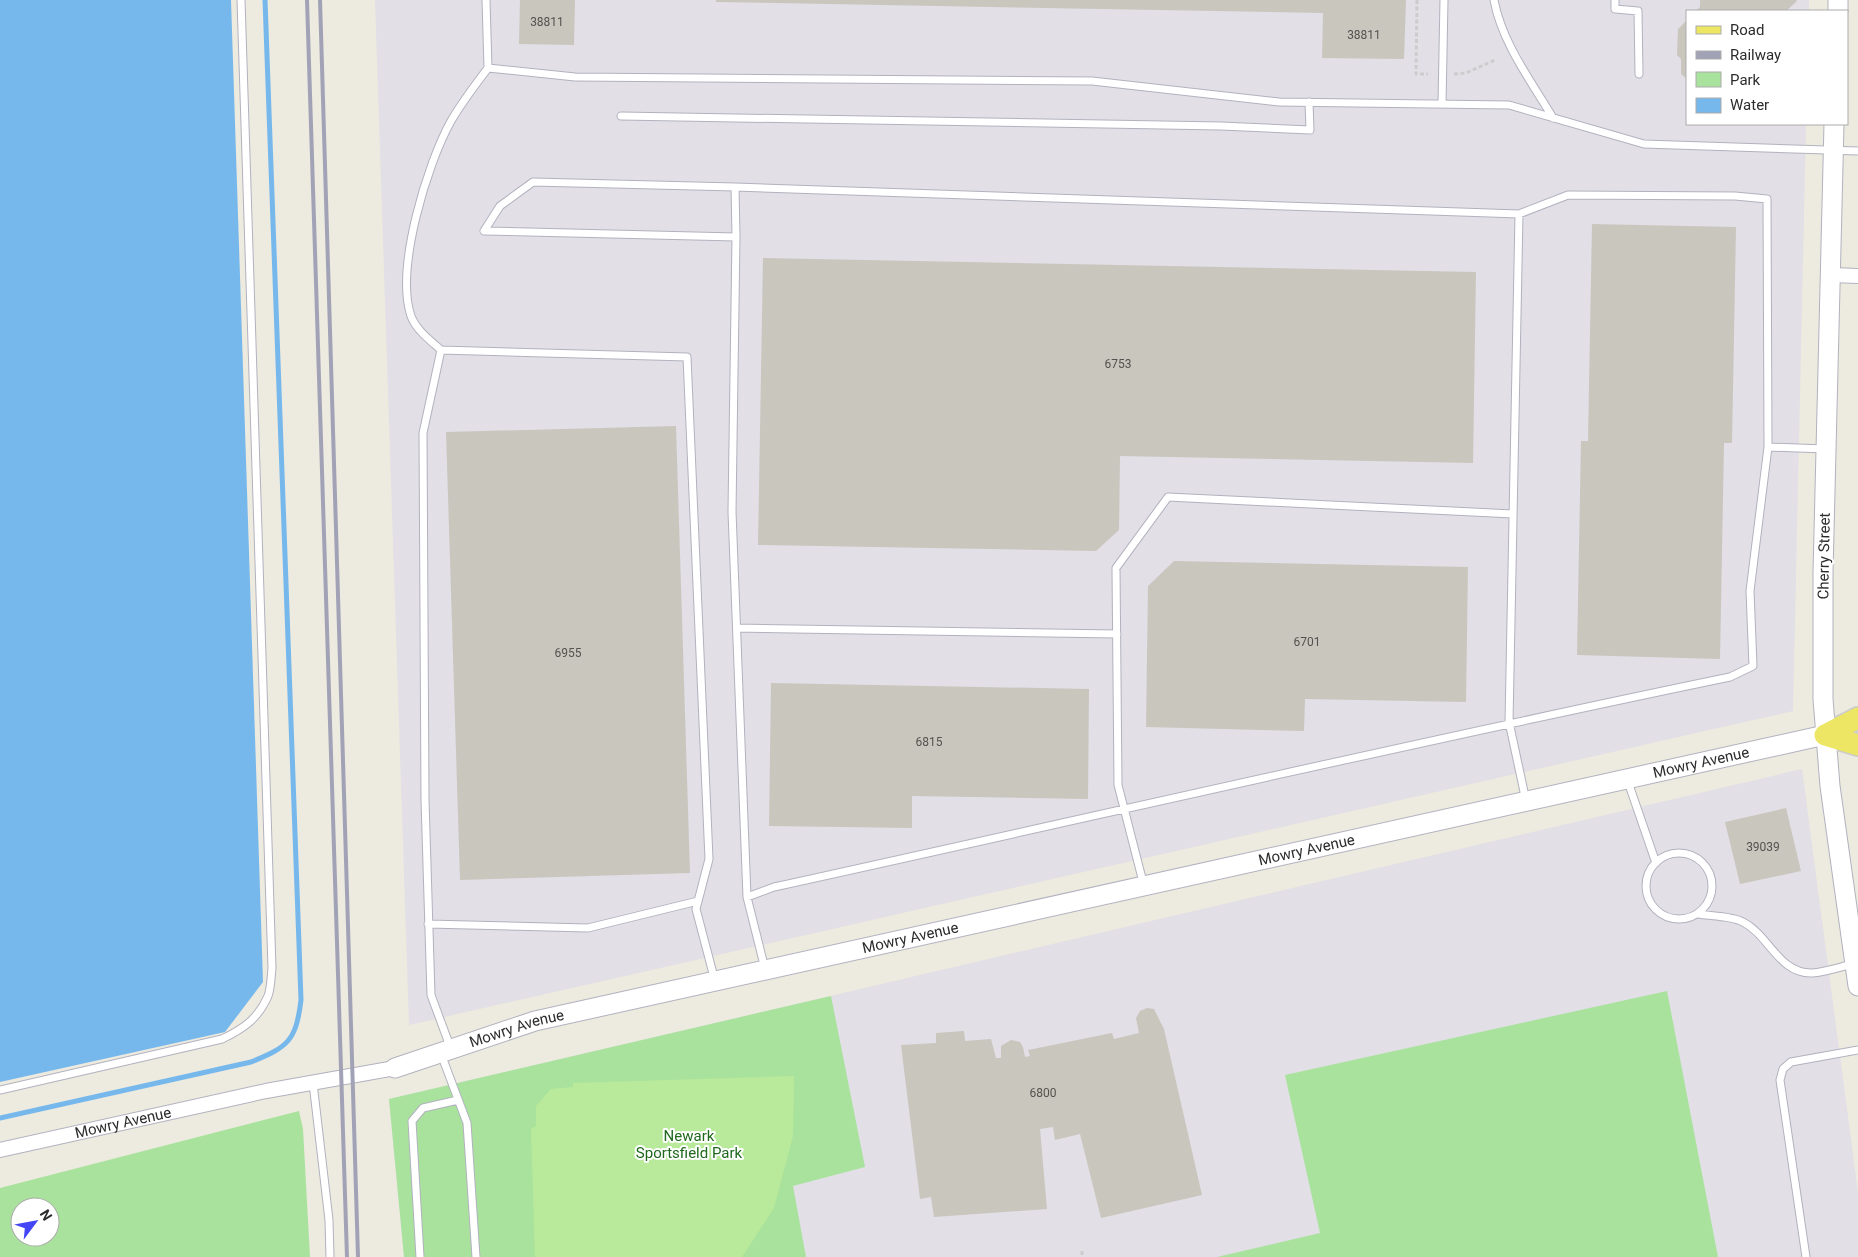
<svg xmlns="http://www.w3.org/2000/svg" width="1858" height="1257" viewBox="0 0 1858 1257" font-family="Roboto,sans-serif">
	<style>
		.industrial { fill: #e2dfe6 }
		.green { fill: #a9e29d; fill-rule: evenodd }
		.pitch { fill: #b9e99a }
		.water { fill: #76b8ec }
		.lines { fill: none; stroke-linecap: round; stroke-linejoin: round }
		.stream { stroke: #76b8ec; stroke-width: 5 }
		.building { fill: #c9c6be }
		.service-casing { stroke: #b2b2bf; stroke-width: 9 }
		.minor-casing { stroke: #b2b2bf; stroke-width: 16 }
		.secondary-casing { stroke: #b2b2bf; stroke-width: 21 }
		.primary-casing { stroke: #ccc; stroke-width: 24 }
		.path { stroke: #ccc; stroke-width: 3; stroke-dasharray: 4 2.5; stroke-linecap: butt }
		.service { stroke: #fff; stroke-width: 7 }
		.minor { stroke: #fff; stroke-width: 14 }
		.secondary { stroke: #fff; stroke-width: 19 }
		.primary { stroke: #ede564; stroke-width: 21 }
		.rail { stroke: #a2a2b6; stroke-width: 4 }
		.labels { text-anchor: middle; stroke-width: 4; stroke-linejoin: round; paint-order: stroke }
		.number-label { font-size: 12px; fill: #535250 }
		.street-label { font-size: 15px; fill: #2c2c2c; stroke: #fff }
		.park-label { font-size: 15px; fill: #1f681d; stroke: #fff }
	</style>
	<rect width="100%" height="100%" fill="#edeadf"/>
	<path class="industrial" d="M375 0H1809V11H1687V124H1806L1793 711 409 1025Z
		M1802 769 1858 1192V1257H404L389 1099Z"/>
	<path class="green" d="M1667 991 1718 1257H1217L1320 1233 1285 1075Z
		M831 996 865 1167 793 1186 806 1257H404L389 1099Z
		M299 1111 303 1129 310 1257H0V1188ZM20 1207H50V1237H20Z"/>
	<path class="pitch" d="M794 1076 793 1136 774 1208 742 1257H535L531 1129 536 1126V1106L551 1089 573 1087V1083Z"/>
	<path class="water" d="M0 0H231L263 982 225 1032 0 1082Z"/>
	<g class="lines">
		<path class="stream" d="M0 1118 251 1062C288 1047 296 1041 301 1000L265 0"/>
	</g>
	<path class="building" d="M520 0H575L574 45 519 44Z
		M716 0H1406L1404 59 1322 58 1323 13 716 2Z
		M1700 0H1796L1797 1 1786 11H1696L1700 7Z
		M1687 20V79L1681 74V59L1677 55 1678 29Z
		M1592 224 1736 227 1732 443H1724L1720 659 1577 655 1581 441H1588Z
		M763 258 1476 272 1473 463 1120 456 1119 530 1096 551 758 545Z
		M676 426 690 873 460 880 446 432Z
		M1174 561 1468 567 1466 702 1305 699 1304 731 1146 727 1148 586Z
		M771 683 1089 689 1088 799 912 796V828L769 826Z
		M1786 808 1801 871 1740 884 1725 822Z
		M1147 1008 1154 1009 1164 1029 1202 1195 1101 1218 1080 1134 1055 1140 1053 1127 1040 1129 1047 1209 934 1217 931 1197 920 1199 901 1045 936 1043V1033L964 1031 965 1041 991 1039 996 1058H1001V1046L1011 1040 1020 1042 1023 1047 1025 1057 1030 1056 1028 1050 1112 1033 1114 1039 1139 1033 1136 1018 1140 1011Z"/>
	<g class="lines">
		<g class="service-casing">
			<path id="service" d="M486 0 488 68 575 77 1092 81 1279 102 1509 105 1644 144 1858 151
				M1494 0C1502 43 1531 81 1553 118
				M1615 0V9L1638 11 1639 74
				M1442 104 1444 0
				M621 116 1221 126 1310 130 1309 102
				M735 187 1519 214 1568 195 1735 196 1767 199 1768 447 1750 591 1753 666 1730 677C1410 743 1093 817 774 887L747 897 732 512 736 237Z
				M735 187 533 182 500 206 484 231 736 237
				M1519 214 1509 722 1526 801
				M441 350C431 341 416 330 411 316 395 269 427 164 451 121 462 102 475 85 488 68
				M1768 447 1825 449
				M737 628 1117 634
				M1627 779 1656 863
				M1646 886a33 33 0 1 1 66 0a33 33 0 1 1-66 0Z
				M1144 886 1118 785 1116 568 1168 497 1513 514
				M747 897 765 969
				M1698 914C1710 916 1733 916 1743 922 1769 935 1779 974 1812 973 1825 972 1840 967 1853 964
				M428 924 588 928 698 901
				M451 1049 431 995 425 800 423 433 441 350 687 357 709 859 696 909 715 981
				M441 1054 467 1123 476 1257
				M313 1083 329 1220 330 1257
				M0 1090 222 1039C243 1029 258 1019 268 996 271 988 271 977 272 968L241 0
				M420 1257 412 1121 423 1108 458 1100
				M1806 1257 1780 1080 1783 1069 1791 1062 1858 1050"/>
		</g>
		<g class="minor-casing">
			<g id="minor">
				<path d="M1832 275 1858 276"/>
				<path id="s1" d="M0 1150 266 1091 395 1068"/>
			</g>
		</g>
		<g class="secondary-casing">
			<g id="secondary">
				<path d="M1838 11V0"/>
				<path d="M1834 124 1823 573V699L1830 786 1858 986"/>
				<path id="s2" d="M395 1068 535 1021 1825 735"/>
			</g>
		</g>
		<g class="primary-casing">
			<path id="primary" d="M1825 735 1858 718
				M1825 735 1858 745"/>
		</g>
		<path class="path" d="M1417 0 1416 74H1428
			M1454 74 1466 73 1495 60
			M1082 1251V1257"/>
		<use href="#service" class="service"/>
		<use href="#minor" class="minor"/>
		<use href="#secondary" class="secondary"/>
		<use href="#primary" class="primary"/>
		<path class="rail" d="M307 0 347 1257
			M320 0 358 1257"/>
	</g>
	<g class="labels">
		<g class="number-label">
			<text x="547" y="26">38811</text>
			<text x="1364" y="39">38811</text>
			<text x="1118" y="368">6753</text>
			<text x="1307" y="646">6701</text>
			<text x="568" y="657">6955</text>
			<text x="929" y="746">6815</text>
			<text x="1763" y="851">39039</text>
			<text x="1043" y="1097">6800</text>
		</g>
		<g class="street-label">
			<text transform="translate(1824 556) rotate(-89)" y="5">Cherry Street</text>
			<text dy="5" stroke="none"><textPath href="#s2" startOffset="1342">Mowry Avenue</textPath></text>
			<text dy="5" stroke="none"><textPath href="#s2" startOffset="938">Mowry Avenue</textPath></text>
			<text dy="5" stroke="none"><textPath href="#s2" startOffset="532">Mowry Avenue</textPath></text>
			<text dy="5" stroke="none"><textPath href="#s2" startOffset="128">Mowry Avenue</textPath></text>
			<text dy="5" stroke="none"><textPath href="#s1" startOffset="126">Mowry Avenue</textPath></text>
		</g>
		<g class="park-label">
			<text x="689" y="1141">Newark<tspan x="689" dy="17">Sportsfield Park</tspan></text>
		</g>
	</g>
	<rect x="1686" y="10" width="162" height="115" fill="#ffffff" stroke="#ababab"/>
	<rect x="1696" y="26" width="25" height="8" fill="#ede564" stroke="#ababab"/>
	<text x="1730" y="35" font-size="15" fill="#2c2c2c">Road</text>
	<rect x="1696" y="51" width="25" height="8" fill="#a2a2b6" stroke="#ababab"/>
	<text x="1730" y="60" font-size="15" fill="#2c2c2c">Railway</text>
	<rect x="1696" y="72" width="25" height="15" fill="#a9e29d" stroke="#ababab"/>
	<text x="1730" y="85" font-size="15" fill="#2c2c2c">Park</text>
	<rect x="1696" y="98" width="25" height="15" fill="#76b8ec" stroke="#ababab"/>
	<text x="1730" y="110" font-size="15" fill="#2c2c2c">Water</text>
	<g transform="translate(35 1222) rotate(58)"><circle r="24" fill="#ffffff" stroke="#ababab"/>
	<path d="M0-4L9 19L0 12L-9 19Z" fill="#4446f5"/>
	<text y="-8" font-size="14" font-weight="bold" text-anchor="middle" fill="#2c2c2c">N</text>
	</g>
</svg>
